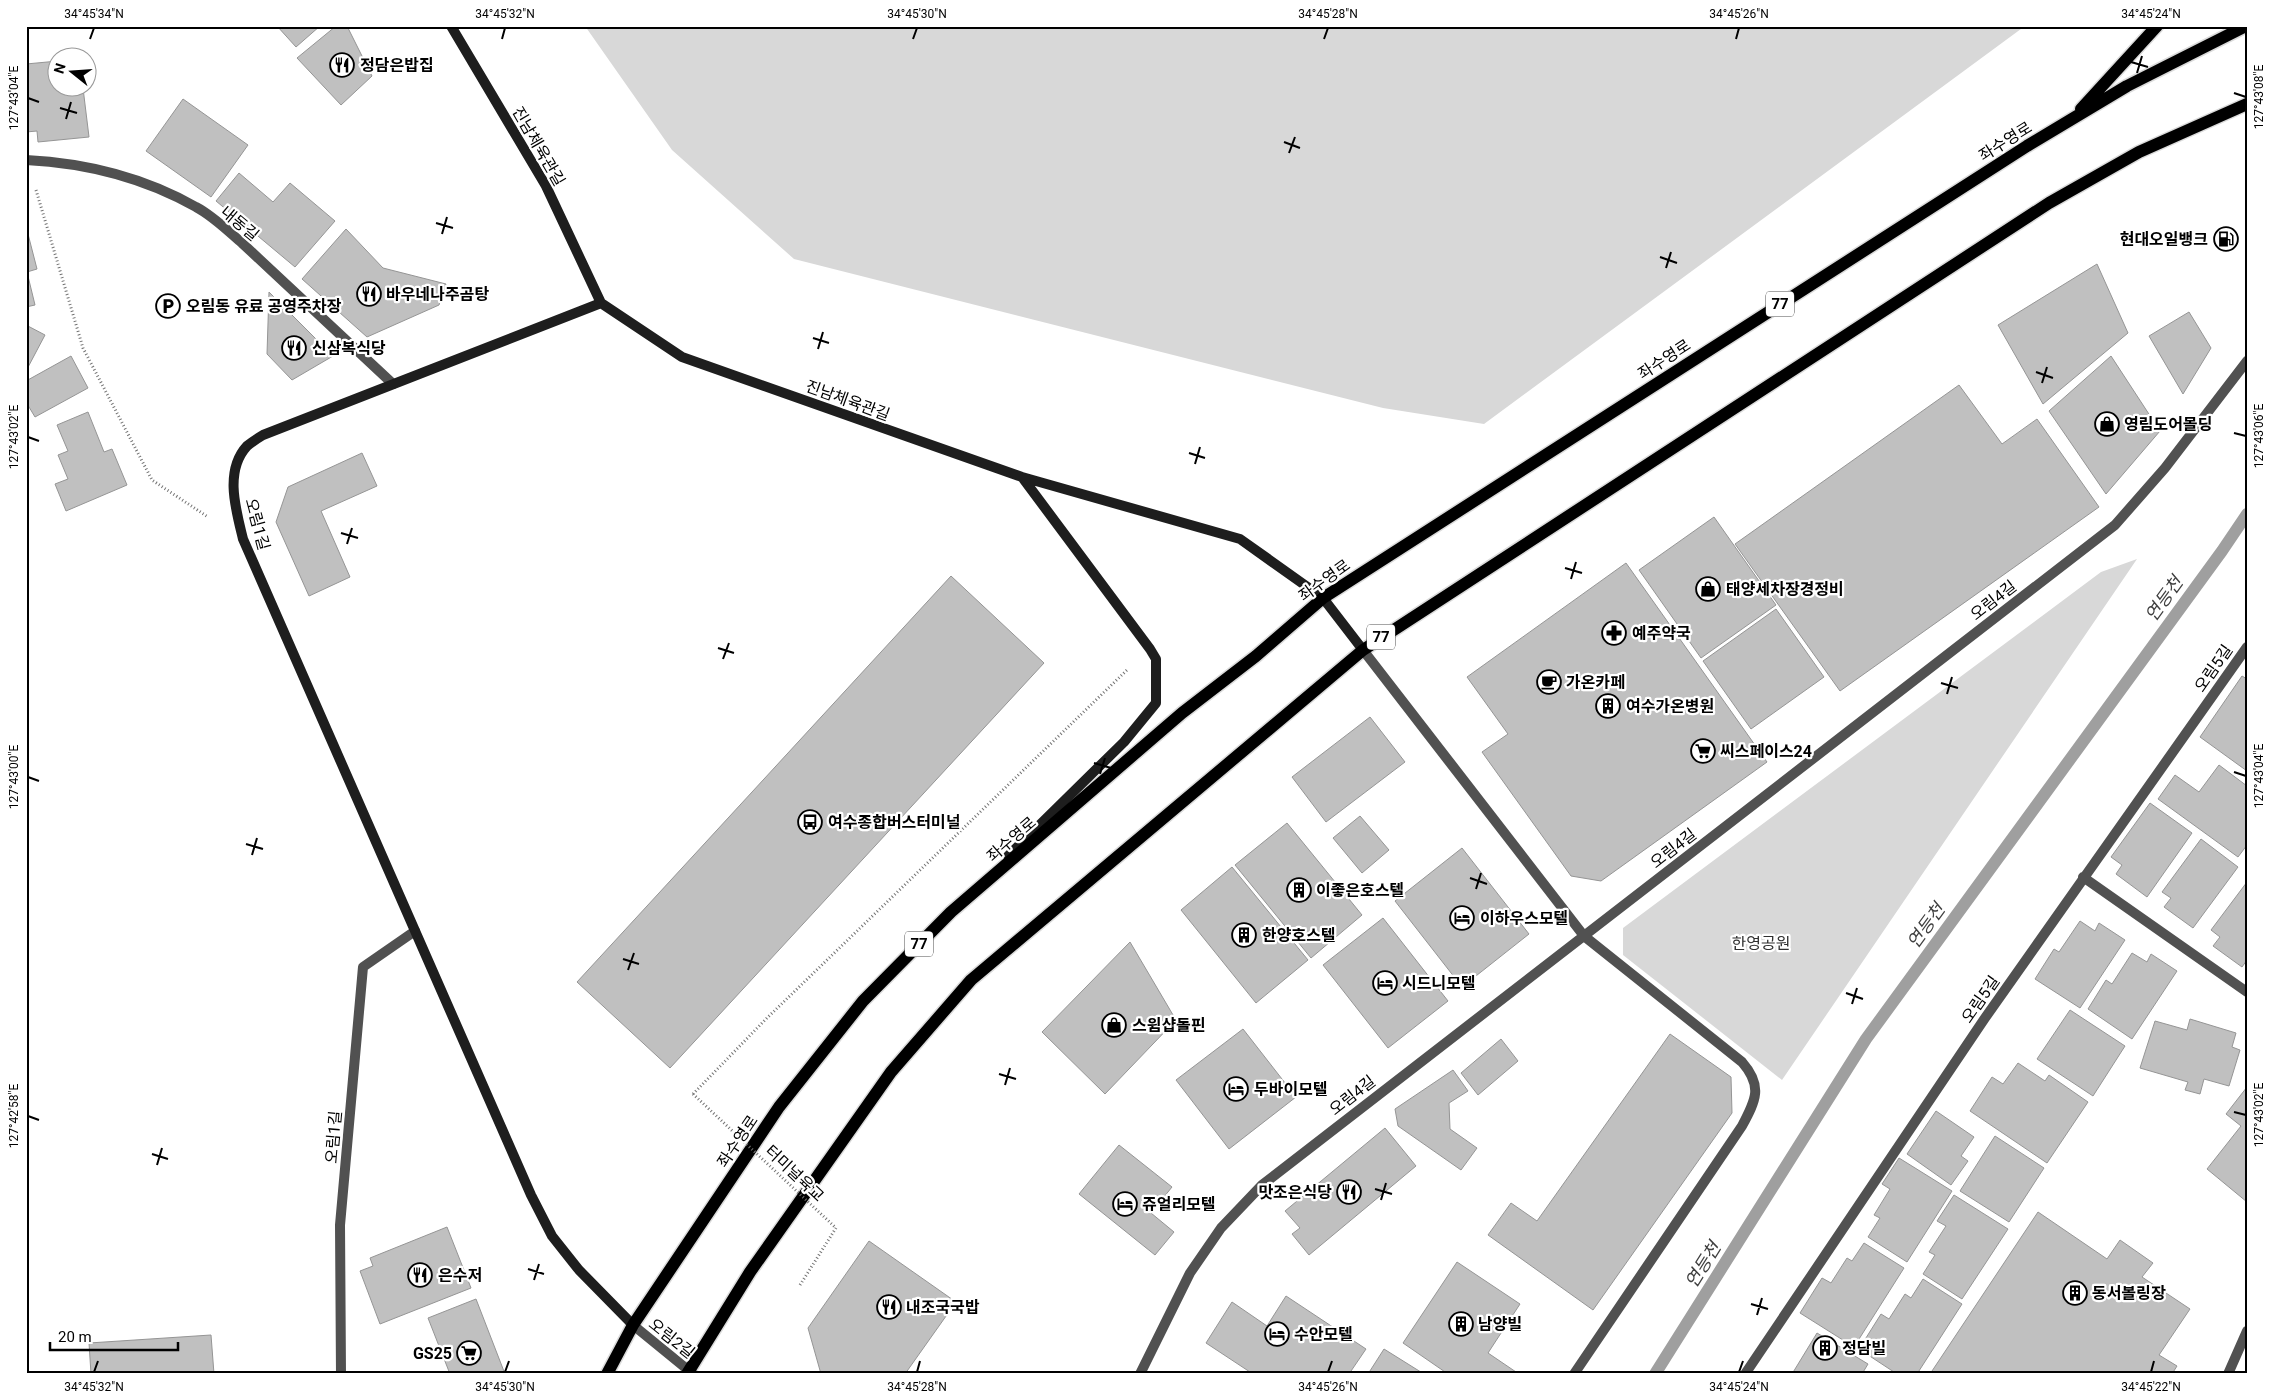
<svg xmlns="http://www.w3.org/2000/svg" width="2273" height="1400" viewBox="0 0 2273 1400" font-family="Roboto,'Noto Sans KR',sans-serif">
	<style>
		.green { fill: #d8d8d8 }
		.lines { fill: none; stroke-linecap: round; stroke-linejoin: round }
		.stream { stroke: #9f9f9f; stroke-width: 12 }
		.building { fill: #c0c0c0; stroke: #959595 }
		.primary-casing { stroke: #dbdbdb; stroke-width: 15 }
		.path { stroke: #737373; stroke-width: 3; stroke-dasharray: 1 2.5; stroke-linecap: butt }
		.lane { stroke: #515151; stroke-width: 10 }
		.street { stroke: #515151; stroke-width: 10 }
		.secondary { stroke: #1e1e1e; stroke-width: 10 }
		.primary { stroke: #000; stroke-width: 12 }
		.path-bridge { stroke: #737373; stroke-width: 3; stroke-dasharray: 1 2.5; stroke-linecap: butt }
		.ticks { fill: none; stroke: #000; stroke-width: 2 }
		.labels { text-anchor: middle; stroke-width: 4.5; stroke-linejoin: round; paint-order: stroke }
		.shield { fill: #fff; stroke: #4c4c4c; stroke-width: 1 }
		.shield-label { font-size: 15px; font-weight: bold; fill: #000 }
		.poi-label { font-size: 16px; font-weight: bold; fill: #000; stroke: #fff; text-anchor: start }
		.street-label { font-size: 16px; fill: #000; stroke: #fff }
		.park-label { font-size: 16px; fill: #2f2f2f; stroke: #fff }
		.water-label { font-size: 18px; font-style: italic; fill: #404040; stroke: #fff }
		.neatline { fill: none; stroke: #000; stroke-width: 2 }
		.ticks-label { font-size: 12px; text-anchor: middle; fill: #000 }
	</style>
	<rect width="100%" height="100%" fill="#fff"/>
	<path class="green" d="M585 26H2025L1484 424 1383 408 794 259 672 150Z
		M2137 559 1782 1080 1623 955V928L2101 572Z"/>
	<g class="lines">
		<path class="stream" d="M1655 1374 1866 1039 2222 551 2247 514"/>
	</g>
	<path class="building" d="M277 26H320L296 47Z
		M336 26H347L372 76 341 105 297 58Z
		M58 61V88H83L89 137 38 142 37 131 26 132V64Z
		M183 99 248 145 211 197 146 151Z
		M239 173 273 202 290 183 335 221 295 267 216 201Z
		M346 229 383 268 446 284 439 305 367 337 302 279Z
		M26 234H28L37 269 27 272 35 305 26 307Z
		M2097 264 2128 333 2043 404 1998 325Z
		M269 292 333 356 292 380 267 354Z
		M2189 312 2211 348 2183 394 2149 336Z
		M26 325 45 335 26 371Z
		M71 356 88 388 35 417 26 402V381Z
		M2111 356 2160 431 2106 494 2049 411Z
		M1959 385 2002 444 2037 419 2099 507 1840 691 1735 544Z
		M88 412 104 452 112 449 127 485 66 511 55 484 68 479 58 455 68 451 57 425Z
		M362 453 377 486 321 511 350 577 309 596 276 522 288 487Z
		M1714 517 1776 605 1701 658 1639 570Z
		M1626 563 1767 762 1601 881 1571 876 1482 752 1508 734 1467 677Z
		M951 576 1044 663 670 1068 577 982Z
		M1776 609 1824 677 1751 729 1703 661Z
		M2242 676 2247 679V771L2200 737Z
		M1370 717 1405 762 1326 822 1292 777Z
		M2219 765 2247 786V845L2238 857 2158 799 2175 775 2199 792Z
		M2150 803 2192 833 2147 897 2116 874 2122 865 2111 857Z
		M1360 816 1389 850 1362 873 1333 838Z
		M1287 823 1362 915 1311 958 1235 865Z
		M2201 839 2238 867 2193 928 2164 907 2171 898 2162 892Z
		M1462 848 1529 934 1462 987 1395 901Z
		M1232 867 1308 960 1256 1003 1181 910Z
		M2247 882V960L2242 967 2213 946 2220 937 2211 930Z
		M1383 918 1448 1001 1388 1048 1323 965Z
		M2080 921 2095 931 2099 923 2125 940 2080 1008 2035 979 2054 949 2059 952Z
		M1130 942 1176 1020 1105 1094 1042 1032Z
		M2132 953 2147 962 2151 954 2177 971 2132 1039 2088 1009 2106 980 2112 984Z
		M2070 1010 2125 1046 2093 1096 2037 1059Z
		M2190 1019 2236 1033 2232 1047 2240 1050 2229 1086 2204 1079 2200 1094 2185 1090 2188 1082 2140 1068 2155 1021 2187 1030Z
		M1243 1029 1296 1097 1229 1149 1176 1080Z
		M1670 1034 1731 1077 1732 1113 1593 1310 1488 1235 1511 1203 1537 1221Z
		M1501 1039 1518 1061 1478 1095 1461 1073Z
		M2018 1063 2045 1081 2049 1075 2088 1102 2047 1163 1970 1111 1992 1077 2003 1084Z
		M1453 1070 1468 1091 1449 1103 1450 1129 1477 1148 1461 1170 1398 1126 1395 1109Z
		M2247 1087V1202L2207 1169 2241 1126 2226 1114Z
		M1936 1111 1974 1137 1961 1156 1968 1161 1951 1185 1907 1154Z
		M1385 1128 1416 1166 1309 1255 1292 1234 1300 1228 1285 1211Z
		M1995 1136 2044 1168 2009 1222 1960 1191Z
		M1119 1145 1172 1187 1151 1213 1174 1232 1155 1255 1079 1194Z
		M1899 1158 1952 1191 1907 1262 1868 1237 1880 1218 1874 1215 1890 1189 1882 1184Z
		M1954 1195 2008 1229 1962 1299 1923 1274 1935 1255 1929 1252 1946 1226 1937 1221Z
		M2038 1212 2107 1259 2120 1240 2153 1263 2142 1277 2190 1309 2159 1355 2177 1366 2172 1374H1930Z
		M447 1227 471 1288 380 1324 360 1271 373 1266 370 1258Z
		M869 1241 956 1302 905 1374H821L808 1328Z
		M1864 1243 1904 1268 1854 1347 1800 1313 1822 1278 1831 1283 1847 1258 1852 1261Z
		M1457 1262 1520 1304 1488 1353 1519 1374H1448L1403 1343Z
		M1923 1279 1962 1304 1917 1374H1897L1859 1349 1881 1314 1889 1319 1905 1294 1911 1298Z
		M1286 1296 1366 1349 1349 1374H1253L1206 1343 1232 1302 1267 1326Z
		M476 1299 505 1374H450L428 1318Z
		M1817 1333 1868 1364 1862 1374H1792Z
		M211 1335 214 1374H91L89 1343Z
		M1384 1349 1424 1374H1368Z"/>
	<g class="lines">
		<g class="primary-casing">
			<path id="primary" d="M2081 109 2157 26
				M607 1374 633 1325 779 1107 863 1001 951 912 1182 713 1256 656 1323 598 2027 146 2127 86 2246 26
				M687 1374 750 1272 891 1072 971 980 1363 650 2049 203 2139 152 2247 104"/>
		</g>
		<path class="path" d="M36 190 83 348 152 480 208 517
			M693 1094 767 1018 1127 670
			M800 1285 836 1228"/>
		<path class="lane" d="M341 1374 340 1225 363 967 415 931"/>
		<path class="street" d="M26 160C86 163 143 177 196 207 213 216 227 230 242 243L393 384
			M1363 650 1584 936 1742 1062C1763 1086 1756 1100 1742 1126L1574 1374
			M2083 877 2247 992
			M633 1325 693 1374
			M1140 1374 1190 1273 1221 1228 1262 1185 2115 525 2165 468 2247 361
			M1745 1374 1985 1018 2247 647
			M2228 1374 2247 1331"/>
		<path class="secondary" d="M451 26 546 186 601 303 682 357 1022 477 1240 539 1323 598 1363 650
			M601 303 263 435C258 438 252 442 247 446 224 471 236 510 243 539L531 1195 552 1236 579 1270 633 1325
			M1008 856 1124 742 1156 703V659L1150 649 1022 477"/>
		<use href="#primary" class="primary"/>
		<path class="path-bridge" d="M693 1094 836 1228"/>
	</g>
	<path class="ticks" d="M90 39 94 28M502 39 505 28M913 39 917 28M1324 39 1328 28M1736 39 1739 28M2147 39 2151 28M2131 62 2148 67M2137 73 2142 56M2234 93 2246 97M28 98 39 102M60 108 77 113M66 119 71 102M1284 142 1300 148M1289 153 1295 137M436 223 453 228M442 234 447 217M1660 257 1677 263M1666 268 1671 252M813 338 829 343M818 349 823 332M2036 372 2053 378M2042 383 2047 367M2234 433 2246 436M28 437 39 441M1189 453 1205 458M1195 464 1200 447M341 533 358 538M347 544 352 528M1565 568 1582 573M1571 579 1576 562M718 648 734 653M723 659 729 643M1941 683 1958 688M1947 694 1952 677M1094 763 1111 768M2234 772 2246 776M1100 774 1105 758M28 777 39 781M246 844 263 849M252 855 257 838M1470 878 1487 884M1476 889 1481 873M623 959 639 964M628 970 634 953M1846 993 1863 999M1852 1004 1857 988M999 1074 1016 1079M1005 1085 1010 1068M2234 1112 2246 1115M28 1116 39 1120M152 1154 168 1159M157 1165 162 1148M1375 1189 1392 1194M1381 1200 1386 1183M528 1269 544 1274M534 1280 539 1264M1751 1304 1768 1309M1757 1315 1762 1298M94 1372 98 1361M505 1372 509 1361M917 1372 920 1361M1328 1372 1332 1361M1739 1372 1743 1361M2151 1372 2154 1361"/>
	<defs>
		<g id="restaurant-ring" transform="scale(1.25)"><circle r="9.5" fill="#fff" stroke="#000" stroke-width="1.5"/><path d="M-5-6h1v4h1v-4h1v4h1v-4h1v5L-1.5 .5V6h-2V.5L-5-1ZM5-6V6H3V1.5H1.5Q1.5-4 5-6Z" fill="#000"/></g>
		<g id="fuel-ring" transform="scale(1.25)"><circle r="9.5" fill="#fff" stroke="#000" stroke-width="1.5"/><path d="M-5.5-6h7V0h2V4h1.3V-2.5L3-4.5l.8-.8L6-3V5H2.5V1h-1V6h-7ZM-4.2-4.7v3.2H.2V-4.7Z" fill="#000"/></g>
		<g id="parking-ring" transform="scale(1.25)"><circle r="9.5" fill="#fff" stroke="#000" stroke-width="1.5"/><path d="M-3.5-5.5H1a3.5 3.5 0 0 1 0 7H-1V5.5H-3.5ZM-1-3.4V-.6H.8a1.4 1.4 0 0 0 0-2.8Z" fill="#000"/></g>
		<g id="shop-ring" transform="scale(1.25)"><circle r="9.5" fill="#fff" stroke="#000" stroke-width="1.5"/><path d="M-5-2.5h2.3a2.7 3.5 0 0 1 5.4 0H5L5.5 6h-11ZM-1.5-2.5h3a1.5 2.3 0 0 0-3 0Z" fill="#000"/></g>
		<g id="pharmacy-ring" transform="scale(1.25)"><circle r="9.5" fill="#fff" stroke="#000" stroke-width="1.5"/><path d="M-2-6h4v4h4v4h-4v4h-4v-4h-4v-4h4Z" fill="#000"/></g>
		<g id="cafe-ring" transform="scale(1.25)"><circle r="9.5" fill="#fff" stroke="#000" stroke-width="1.5"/><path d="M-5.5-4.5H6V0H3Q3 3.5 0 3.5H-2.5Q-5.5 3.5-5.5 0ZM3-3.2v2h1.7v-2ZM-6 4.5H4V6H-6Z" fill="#000"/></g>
		<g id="building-ring" transform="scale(1.25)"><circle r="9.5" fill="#fff" stroke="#000" stroke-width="1.5"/><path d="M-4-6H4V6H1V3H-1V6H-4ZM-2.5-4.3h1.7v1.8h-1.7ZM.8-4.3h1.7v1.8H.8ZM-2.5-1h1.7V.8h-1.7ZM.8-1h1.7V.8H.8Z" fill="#000"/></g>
		<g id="supermarket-ring" transform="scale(1.25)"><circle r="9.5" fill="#fff" stroke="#000" stroke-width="1.5"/><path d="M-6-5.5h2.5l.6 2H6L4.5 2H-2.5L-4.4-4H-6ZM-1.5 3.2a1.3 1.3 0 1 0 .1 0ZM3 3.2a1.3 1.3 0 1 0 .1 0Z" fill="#000"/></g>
		<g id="bus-ring" transform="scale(1.25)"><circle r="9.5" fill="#fff" stroke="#000" stroke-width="1.5"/><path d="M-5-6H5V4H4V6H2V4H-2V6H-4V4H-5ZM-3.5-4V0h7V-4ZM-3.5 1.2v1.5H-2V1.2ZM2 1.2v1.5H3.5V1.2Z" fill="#000"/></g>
		<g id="hotel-ring" transform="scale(1.25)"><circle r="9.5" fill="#fff" stroke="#000" stroke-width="1.5"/><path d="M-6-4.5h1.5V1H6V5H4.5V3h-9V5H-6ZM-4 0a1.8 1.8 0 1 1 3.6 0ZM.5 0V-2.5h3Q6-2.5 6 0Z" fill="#000"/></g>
	</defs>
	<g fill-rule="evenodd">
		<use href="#restaurant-ring" x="342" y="65"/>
		<use href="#fuel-ring" x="2226" y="239"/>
		<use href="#restaurant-ring" x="369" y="294"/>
		<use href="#parking-ring" x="168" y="306"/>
		<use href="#restaurant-ring" x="294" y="348"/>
		<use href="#shop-ring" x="2107" y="424"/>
		<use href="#shop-ring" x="1708" y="589"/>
		<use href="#pharmacy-ring" x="1614" y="633"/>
		<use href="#cafe-ring" x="1549" y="682"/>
		<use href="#building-ring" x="1608" y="706"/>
		<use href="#supermarket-ring" x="1703" y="751"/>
		<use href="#bus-ring" x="810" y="822"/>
		<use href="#building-ring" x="1299" y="890"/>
		<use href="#hotel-ring" x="1462" y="918"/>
		<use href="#building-ring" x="1244" y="935"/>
		<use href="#hotel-ring" x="1385" y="983"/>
		<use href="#shop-ring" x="1114" y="1025"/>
		<use href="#hotel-ring" x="1236" y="1089"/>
		<use href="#restaurant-ring" x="1349" y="1192"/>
		<use href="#hotel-ring" x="1125" y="1204"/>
		<use href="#restaurant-ring" x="420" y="1275"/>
		<use href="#building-ring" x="2075" y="1293"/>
		<use href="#restaurant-ring" x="889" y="1307"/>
		<use href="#building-ring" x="1461" y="1324"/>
		<use href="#hotel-ring" x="1277" y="1334"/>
		<use href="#building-ring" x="1825" y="1348"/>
		<use href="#supermarket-ring" x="469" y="1353"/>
	</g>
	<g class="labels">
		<g class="shield">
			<rect x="1766" y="291.5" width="28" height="25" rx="4"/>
			<rect x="1367" y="624.5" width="28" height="25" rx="4"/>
			<rect x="905" y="931.5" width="28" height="25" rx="4"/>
		</g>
		<g class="shield-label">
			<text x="1780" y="309">77</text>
			<text x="1381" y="642">77</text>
			<text x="919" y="949">77</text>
		</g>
		<g class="poi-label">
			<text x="360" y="71">정담은밥집</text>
			<text x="2208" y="245" text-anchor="end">현대오일뱅크</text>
			<text x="386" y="300">바우네나주곰탕</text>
			<text x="186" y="312">오림동 유료 공영주차장</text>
			<text x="312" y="354">신삼복식당</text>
			<text x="2124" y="430">영림도어몰딩</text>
			<text x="1726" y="595">태양세차장경정비</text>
			<text x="1632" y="639">예주약국</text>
			<text x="1566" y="688">가온카페</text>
			<text x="1626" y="712">여수가온병원</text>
			<text x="1720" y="757">씨스페이스24</text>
			<text x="828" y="828">여수종합버스터미널</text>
			<text x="1316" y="896">이좋은호스텔</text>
			<text x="1480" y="924">이하우스모텔</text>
			<text x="1262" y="941">한양호스텔</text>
			<text x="1402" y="989">시드니모텔</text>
			<text x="1132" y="1031">스윔샵돌핀</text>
			<text x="1254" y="1095">두바이모텔</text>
			<text x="1332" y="1198" text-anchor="end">맛조은식당</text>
			<text x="1142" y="1210">쥬얼리모텔</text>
			<text x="438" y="1281">은수저</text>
			<text x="2092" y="1299">동서볼링장</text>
			<text x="906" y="1313">내조국국밥</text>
			<text x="1478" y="1330">남양빌</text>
			<text x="1294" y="1340">수안모텔</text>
			<text x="1842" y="1354">정담빌</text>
			<text x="452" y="1359" text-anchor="end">GS25</text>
		</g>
		<g class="street-label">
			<text transform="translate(2005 141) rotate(-32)" y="6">좌수영로</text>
			<text transform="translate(539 146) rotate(60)" y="6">진남체육관길</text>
			<text transform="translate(240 223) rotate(40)" y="6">내동길</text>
			<text transform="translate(1664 359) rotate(-33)" y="6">좌수영로</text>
			<text transform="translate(848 400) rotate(20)" y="6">진남체육관길</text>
			<text transform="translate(258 524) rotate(75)" y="6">오림1길</text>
			<text transform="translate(1324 580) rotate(-36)" y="6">좌수영로</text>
			<text transform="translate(1993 600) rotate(-38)" y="6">오림4길</text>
			<text transform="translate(2213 668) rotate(-55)" y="6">오림5길</text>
			<text transform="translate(1011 839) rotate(-41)" y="6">좌수영로</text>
			<text transform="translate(1673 848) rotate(-38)" y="6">오림4길</text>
			<text transform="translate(1980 999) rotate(-55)" y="6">오림5길</text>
			<text transform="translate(1352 1095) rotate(-38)" y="6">오림4길</text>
			<text transform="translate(333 1137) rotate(-85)" y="6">오림1길</text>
			<text transform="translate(737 1141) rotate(-56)" y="6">좌수영로</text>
			<text transform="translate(795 1173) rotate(43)" y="6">터미널육교</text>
			<text transform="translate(672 1338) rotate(39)" y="6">오림2길</text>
		</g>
		<g class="park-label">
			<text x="1761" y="949">한영공원</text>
		</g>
		<g class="water-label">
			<text transform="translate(2164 599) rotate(-54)" y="6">연등천</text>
			<text transform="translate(1926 926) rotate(-54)" y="6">연등천</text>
			<text transform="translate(1703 1265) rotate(-58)" y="6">연등천</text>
		</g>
	</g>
	<rect width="2273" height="1400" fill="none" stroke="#ffffff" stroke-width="55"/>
	<g transform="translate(72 72) rotate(287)"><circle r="24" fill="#ffffff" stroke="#999999"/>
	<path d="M0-4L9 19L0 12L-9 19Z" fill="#000000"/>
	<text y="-8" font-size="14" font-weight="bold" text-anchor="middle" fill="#000000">N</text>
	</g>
	<path d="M50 1342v8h128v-8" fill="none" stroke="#000000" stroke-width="2.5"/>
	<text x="58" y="1342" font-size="15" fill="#000000" stroke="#ffffff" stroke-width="4" paint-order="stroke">20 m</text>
	<rect x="28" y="28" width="2218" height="1344" class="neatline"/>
	<g class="ticks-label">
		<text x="94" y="18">34°45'34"N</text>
		<text x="505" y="18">34°45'32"N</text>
		<text x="917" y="18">34°45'30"N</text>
		<text x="1328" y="18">34°45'28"N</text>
		<text x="1739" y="18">34°45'26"N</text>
		<text x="2151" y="18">34°45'24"N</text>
		<text transform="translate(2259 97) rotate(-90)" y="4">127°43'08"E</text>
		<text transform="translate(14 98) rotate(-90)" y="4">127°43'04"E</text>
		<text transform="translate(2259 436) rotate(-90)" y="4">127°43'06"E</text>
		<text transform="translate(14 437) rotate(-90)" y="4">127°43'02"E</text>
		<text transform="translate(2259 776) rotate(-90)" y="4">127°43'04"E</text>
		<text transform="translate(14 777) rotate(-90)" y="4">127°43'00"E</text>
		<text transform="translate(2259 1115) rotate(-90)" y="4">127°43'02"E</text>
		<text transform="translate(14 1116) rotate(-90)" y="4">127°42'58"E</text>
		<text x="94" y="1391">34°45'32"N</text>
		<text x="505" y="1391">34°45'30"N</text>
		<text x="917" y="1391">34°45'28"N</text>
		<text x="1328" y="1391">34°45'26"N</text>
		<text x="1739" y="1391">34°45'24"N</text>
		<text x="2151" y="1391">34°45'22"N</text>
	</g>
</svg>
